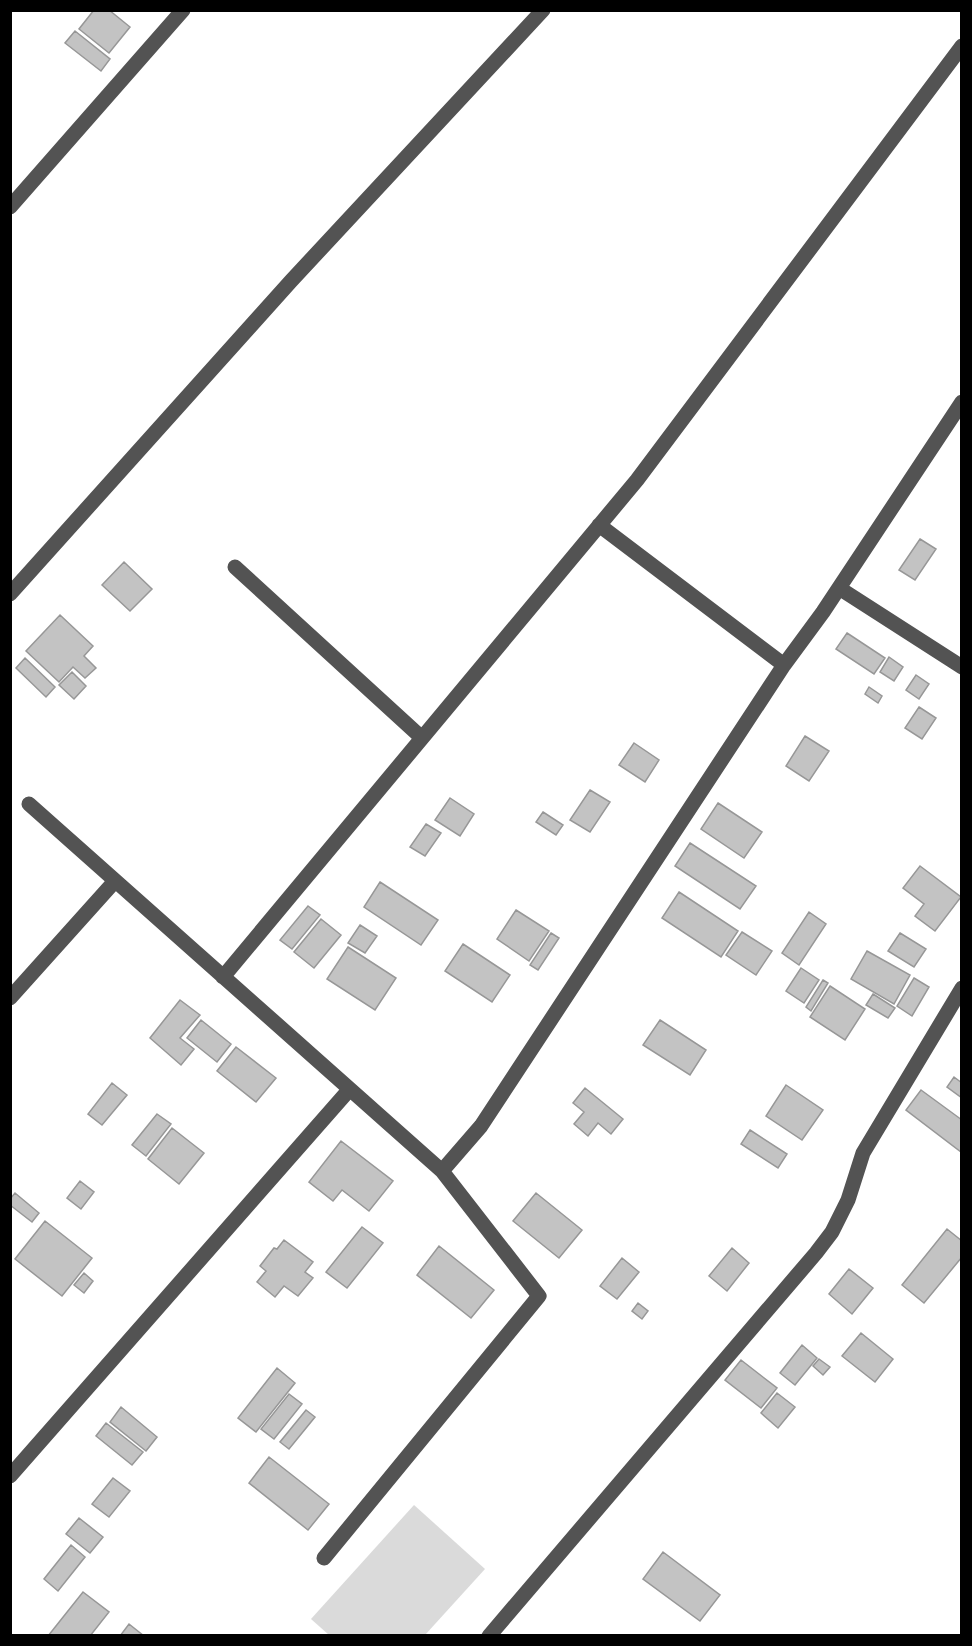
<svg xmlns="http://www.w3.org/2000/svg" width="972" height="1646" viewBox="0 0 972 1646" font-family="Manrope,sans-serif">
	<style>
		.green { fill: #dadada }
		.building { fill: #c3c3c3; stroke: #979797; stroke-width: 1.5 }
		.lines { fill: none; stroke-linecap: round; stroke-linejoin: round }
		.minor { stroke: #535353; stroke-width: 15 }
	</style>
	<rect width="100%" height="100%" fill="#fff"/>
	<path class="green" d="M414 1505 485 1569 425 1635H329L311 1619Z"/>
	<path class="building" d="M94 10H109L130 27 109 53 79 29Z
		M75 31 110 59 101 71 65 43Z
		M920 539 936 549 915 580 899 570Z
		M124 562 152 589 130 611 102 585Z
		M60 615 93 646 84 656 96 668 85 678 73 667 59 682 26 651Z
		M847 633 885 658 874 674 836 649Z
		M889 657 903 667 894 681 880 672Z
		M25 658 55 687 46 697 16 668Z
		M72 672 86 686 74 699 59 685Z
		M916 675 929 684 919 699 906 690Z
		M869 687 882 696 878 703 865 694Z
		M919 707 936 718 922 739 905 728Z
		M805 736 829 751 809 781 786 766Z
		M634 743 659 760 645 782 619 765Z
		M590 790 610 802 590 832 570 820Z
		M450 798 474 814 460 836 435 820Z
		M718 803 762 832 744 858 701 829Z
		M543 812 563 825 556 835 536 822Z
		M426 824 441 833 425 856 410 847Z
		M690 843 756 886 740 909 675 866Z
		M920 866 961 897 935 931 915 916 924 904 903 888Z
		M380 882 438 920 421 945 364 907Z
		M679 892 738 931 721 957 662 918Z
		M308 906 320 915 292 949 280 940Z
		M516 910 549 931 529 961 497 939Z
		M809 912 826 924 799 965 782 953Z
		M321 919 341 935 314 968 294 952Z
		M360 925 377 936 365 953 348 943Z
		M742 932 772 951 756 975 726 955Z
		M551 933 559 938 538 970 530 965Z
		M900 933 926 949 914 967 888 951Z
		M463 944 510 975 492 1002 445 971Z
		M348 947 396 978 375 1010 327 979Z
		M867 951 910 975 894 1004 851 979Z
		M801 968 819 980 804 1003 786 991Z
		M914 978 929 987 912 1016 897 1006Z
		M823 980 828 983 811 1011 806 1007Z
		M830 986 865 1009 845 1040 810 1017Z
		M873 994 895 1008 888 1018 866 1005Z
		M180 1000 200 1015 180 1038 194 1049 181 1065 150 1038Z
		M201 1020 231 1044 217 1062 187 1038Z
		M660 1020 706 1050 690 1075 643 1045Z
		M236 1047 276 1078 256 1102 217 1071Z
		M954 1077 962 1083V1098L947 1087Z
		M112 1083 127 1095 102 1125 88 1114Z
		M786 1085 823 1110 802 1140 766 1116Z
		M585 1088 623 1119 611 1134 598 1123 588 1136 574 1124 584 1112 573 1103Z
		M921 1090 962 1120 961 1152 906 1110Z
		M157 1114 171 1124 146 1156 132 1145Z
		M172 1128 204 1153 179 1184 148 1159Z
		M750 1130 787 1154 778 1168 741 1144Z
		M341 1141 393 1181 369 1211 342 1190 333 1201 309 1182Z
		M80 1181 94 1192 81 1209 67 1198Z
		M15 1193 39 1213 32 1222 10 1205V1199Z
		M536 1193 582 1230 559 1258 513 1221Z
		M45 1221 92 1258 62 1296 15 1259Z
		M362 1227 383 1243 347 1288 326 1272Z
		M947 1229 962 1241V1257L924 1303 902 1285Z
		M284 1240 313 1262 305 1272 313 1278 298 1296 284 1286 275 1297 257 1282 266 1271 260 1266 274 1248 277 1249Z
		M439 1246 494 1290 471 1318 417 1275Z
		M732 1248 749 1263 727 1291 709 1276Z
		M622 1258 639 1272 617 1299 600 1286Z
		M849 1269 873 1288 852 1314 829 1294Z
		M84 1273 93 1281 84 1293 74 1285Z
		M638 1303 648 1311 642 1319 632 1311Z
		M861 1333 893 1359 875 1382 842 1356Z
		M802 1345 817 1358 795 1385 780 1373Z
		M819 1359 830 1367 823 1375 813 1366Z
		M741 1360 777 1388 761 1408 725 1380Z
		M277 1368 295 1383 256 1432 238 1418Z
		M777 1393 795 1407 778 1428 761 1413Z
		M289 1394 302 1404 274 1439 261 1429Z
		M121 1407 157 1437 146 1451 110 1422Z
		M306 1410 315 1417 289 1449 280 1442Z
		M106 1423 143 1452 132 1465 96 1436Z
		M269 1457 329 1504 308 1530 249 1483Z
		M113 1478 130 1491 109 1517 92 1504Z
		M79 1518 103 1537 90 1553 66 1534Z
		M71 1545 85 1557 58 1591 44 1579Z
		M663 1552 720 1595 700 1621 643 1579Z
		M83 1592 109 1612 90 1636H48Z
		M129 1624 144 1636H120Z"/>
	<g class="lines">
		<path class="minor" d="M10 207 183 10
			M599 525 784 665
			M235 567 422 738
			M839 588 962 667
			M10 594 291 281 543 10
			M29 804 442 1171 539 1296 324 1558
			M223 977 637 480 962 46
			M10 998 115 881
			M442 1171 481 1126 784 665 823 612 962 402
			M10 1476 349 1090
			M489 1636 816 1253 832 1232 848 1200 863 1153 962 988"/>
	</g>
	<rect width="972" height="1646" fill="none" stroke="#000000" stroke-width="24"/>
</svg>
